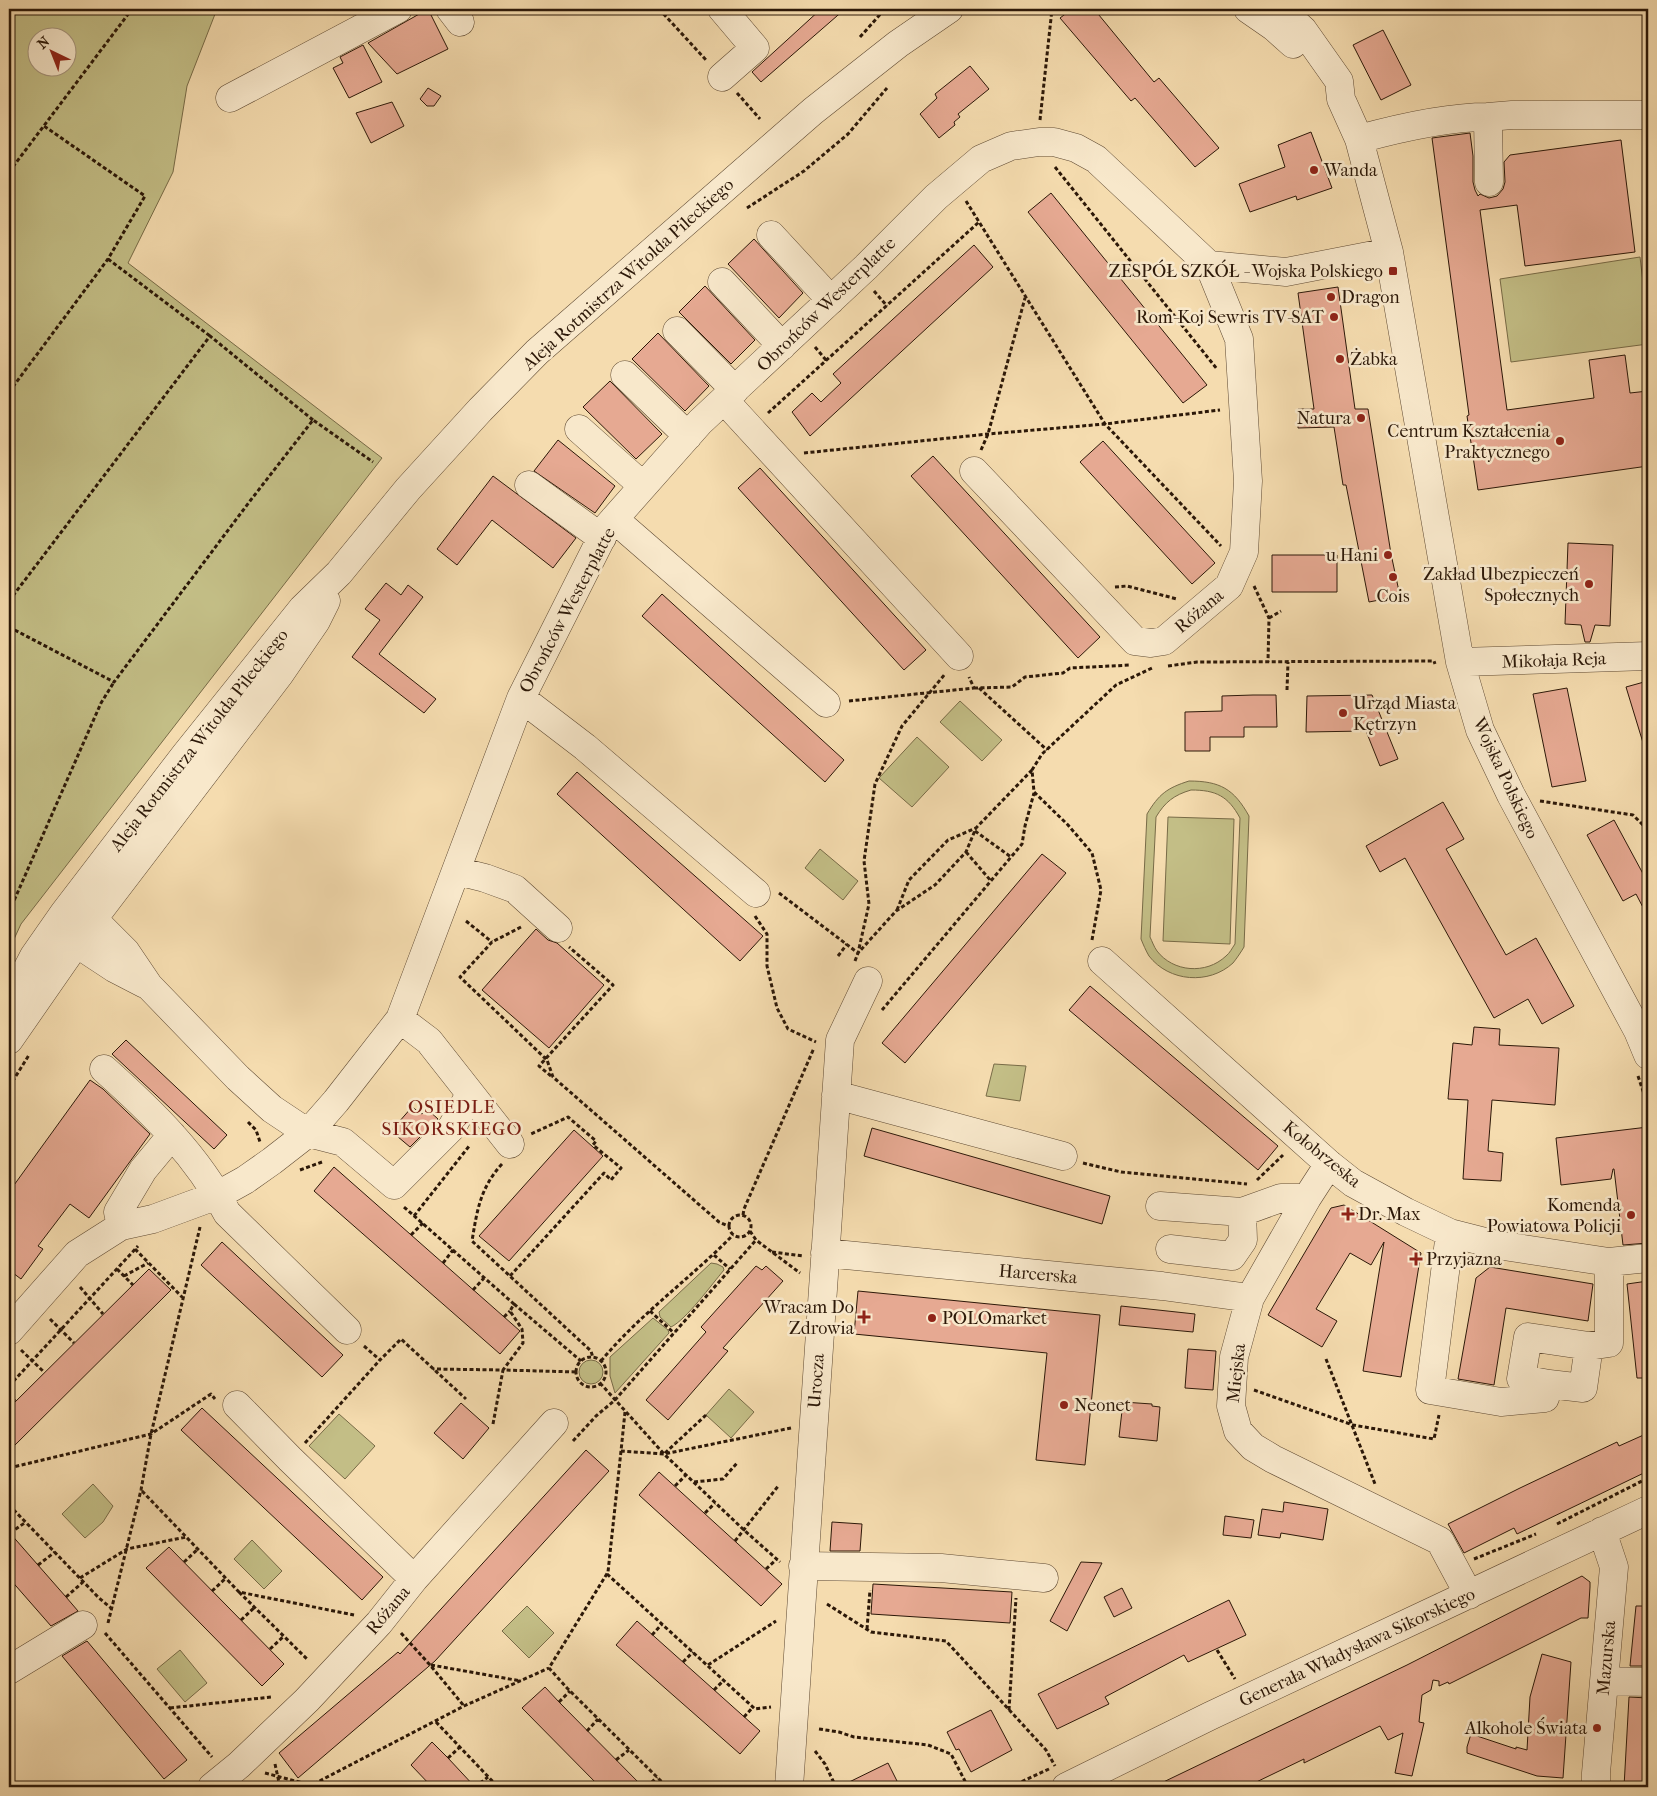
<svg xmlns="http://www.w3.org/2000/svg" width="1657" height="1796" viewBox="0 0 1657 1796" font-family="'IM FELL French Canon',serif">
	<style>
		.green { fill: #c3be86; stroke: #786b47; fill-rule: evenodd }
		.building { fill: #e6a992; stroke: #2c1808 }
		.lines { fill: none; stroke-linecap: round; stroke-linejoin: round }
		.minor-casing { stroke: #5e4932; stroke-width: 29 }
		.path { stroke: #2c1808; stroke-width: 3; stroke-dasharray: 4 2.5; stroke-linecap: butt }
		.minor { stroke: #f8e8cb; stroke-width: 28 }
		.poi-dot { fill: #8f2418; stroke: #f8e8cb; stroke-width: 2 }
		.labels { text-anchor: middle; stroke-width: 5; stroke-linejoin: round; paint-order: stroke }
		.poi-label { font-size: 18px; fill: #2c1808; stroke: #f8e8cb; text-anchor: end }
		.street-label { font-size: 18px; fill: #2c1808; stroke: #f8e8cb }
		.neighbourhood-label { font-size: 19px; letter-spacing: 1px; fill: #7a1f14; stroke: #f8e8cb }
	</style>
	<rect width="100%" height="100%" fill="#f5dcaf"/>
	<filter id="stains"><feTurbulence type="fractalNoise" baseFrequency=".004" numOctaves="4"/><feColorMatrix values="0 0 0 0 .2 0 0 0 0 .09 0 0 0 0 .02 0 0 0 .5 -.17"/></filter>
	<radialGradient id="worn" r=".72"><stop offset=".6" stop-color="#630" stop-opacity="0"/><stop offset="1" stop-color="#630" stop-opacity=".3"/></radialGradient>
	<path class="green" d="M9 9H217L187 86 173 172 128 263 382 458 21 924 9 950ZM38 38H68V68H38Z
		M1643 161H1648V200Z
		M1640 257 1648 324V344L1511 362 1500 279Z
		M960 701 1002 740 982 761 940 722Z
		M917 737 949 767 912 807 879 778Z
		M1189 781C1220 781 1234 789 1249 816L1244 947C1241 952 1237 958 1233 963 1209 985 1169 982 1149 956 1146 951 1143 944 1141 939L1147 814C1159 794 1167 788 1189 781ZM1191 790C1216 790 1228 796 1240 818L1235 944C1232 948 1230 953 1226 956 1206 975 1173 972 1157 951 1154 947 1152 941 1150 937L1156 817C1165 802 1174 795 1191 790Z
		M1168 817 1234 819 1230 944 1163 941Z
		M820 849 858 881 843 900 805 868Z
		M994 1064 1026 1066 1020 1101 986 1096Z
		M711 1263 717 1264 723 1267 724 1270C712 1284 686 1320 671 1327L660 1317 659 1312Z
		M653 1318 668 1330 669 1333 615 1393 610 1376V1357Z
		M579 1372a12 12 0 1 1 24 0a12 12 0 1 1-24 0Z
		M729 1389 754 1412 731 1438 706 1415Z
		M339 1414 375 1446 345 1479 309 1446Z
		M93 1484 113 1506 103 1522 85 1538 62 1514Z
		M252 1540 282 1571 264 1589 234 1559Z
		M527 1606 554 1633 529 1658 502 1631Z
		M180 1650 207 1683 185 1702 157 1669Z"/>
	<path class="building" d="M428 9 448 49 397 74 368 43Z
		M821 9H845L761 82 752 72Z
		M1072 9H1094L1154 82 1159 78 1219 148 1195 167 1135 98 1131 101 1060 18Z
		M1383 30 1411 85 1381 100 1353 45Z
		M363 45 382 82 349 98 333 68 343 63 340 57Z
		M970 66 989 89 958 114 960 117 954 122 955 125 939 138 920 114 937 98 935 94Z
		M428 88 441 96 434 106H427L420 99Z
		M392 102 404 126 371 143 356 113Z
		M1311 132 1332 188 1297 200 1296 196 1250 212 1239 184 1285 167 1278 145Z
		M1470 133 1473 156V182L1475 190 1478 196 1480 194 1489 198 1497 196 1503 189 1505 182 1504 162 1510 155 1621 140 1635 252 1525 266 1517 205 1480 210 1507 410 1594 398 1589 360 1625 355 1630 393 1648 391V466L1478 490 1467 416 1469 415 1432 138Z
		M1051 193 1207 385 1183 403 1028 212Z
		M754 239 803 293 779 318 728 264Z
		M974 245 993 267 810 436 792 412 812 393 821 402 841 383 833 374Z
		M705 286 755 340 731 364 679 312Z
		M1338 287 1355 409H1368L1391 554 1400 596 1369 602 1346 485H1343L1334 427 1298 428V409H1314L1298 293Z
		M658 333 709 386 685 411 632 359Z
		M610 381 662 434 636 459 583 407Z
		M558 440 615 486 595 513 534 471Z
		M1103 441 1215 563 1192 584 1080 462Z
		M933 456 1100 637 1078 658 911 476Z
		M760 468 926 650 904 670 738 488Z
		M493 476 576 538 553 568 492 520 457 565 437 549Z
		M1568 543 1613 545 1610 626 1595 625 1590 642H1585L1581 625 1565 624Z
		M1272 555H1337V592H1272Z
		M386 583 401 595 408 585 423 597 379 654 436 699 424 713 352 657 380 620 365 609Z
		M662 594 844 760 825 782 642 616Z
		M1644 682 1648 699V746H1644L1626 687Z
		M1567 688 1586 781 1552 787 1533 694Z
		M1253 695H1276L1277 727H1244V737H1210V751H1185V712L1222 711V696Z
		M1372 695 1398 759 1380 766 1366 731 1306 732 1307 696Z
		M577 772 763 936 740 961 557 794Z
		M1443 802 1464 839 1446 849 1506 955 1536 938 1574 1006 1542 1024 1528 999 1494 1018 1405 858 1380 872 1366 846Z
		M1614 820 1648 883V917L1636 894 1623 901 1587 835Z
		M1042 854 1066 873 905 1063 882 1043Z
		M536 929 548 940 557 943 604 985 549 1048 482 990Z
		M1090 986 1278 1146 1258 1170 1069 1010Z
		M1474 1027 1500 1029 1499 1045 1559 1048 1555 1105 1492 1100 1488 1151 1503 1153 1501 1181 1463 1179 1468 1100 1448 1099 1453 1043 1472 1045Z
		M126 1040 227 1135 214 1149 112 1054Z
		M90 1080 103 1089 150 1134 89 1218 70 1204 38 1246 43 1249 21 1279 9 1270V1192Z
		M412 1107 422 1114 427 1109 438 1119 410 1147 391 1131Z
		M1648 1127V1243L1623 1245 1614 1169H1613L1611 1179 1561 1185 1556 1138Z
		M872 1128 1110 1196 1102 1224 864 1156Z
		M574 1130 603 1156 509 1261 479 1236Z
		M334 1167 520 1331 500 1354 314 1191Z
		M1344 1205 1421 1253 1401 1377 1363 1371 1384 1242 1371 1265 1350 1253 1316 1309 1337 1321 1322 1347 1268 1315 1331 1208Z
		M222 1242 343 1355 322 1377 201 1265Z
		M756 1266 762 1270 766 1266 783 1281 723 1348 728 1351 668 1420 646 1400 706 1332 701 1327Z
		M1490 1267 1593 1284 1588 1321 1506 1308 1494 1385 1458 1379 1476 1278Z
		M149 1269 171 1290 9 1451V1408Z
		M1648 1281V1378H1637L1627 1284Z
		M858 1291 1100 1315 1085 1465 1036 1460 1047 1353 854 1334Z
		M1121 1306 1195 1314 1193 1332 1119 1325Z
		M1188 1349 1216 1351 1213 1390 1185 1388Z
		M1123 1402 1152 1404V1406L1160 1407 1157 1441 1119 1437Z
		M461 1403 489 1428 463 1459 434 1433Z
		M202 1408 383 1577 362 1600 181 1430Z
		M1648 1433V1471L1517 1534 1514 1528 1464 1553 1448 1524 1520 1488 1617 1442 1619 1446Z
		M586 1450 609 1471 435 1661 298 1778 279 1753 398 1652 400 1654Z
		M659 1472 782 1584 761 1606 639 1495Z
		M1284 1502 1328 1509 1323 1540 1281 1533 1280 1538 1258 1535 1262 1509 1283 1512Z
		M1225 1516 1254 1520 1251 1538 1223 1535Z
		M832 1522 862 1524 860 1551H830Z
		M9 1532 66 1597 78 1611 51 1626 9 1578Z
		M169 1547 284 1664 262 1686 146 1568Z
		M1081 1562 1102 1563 1067 1631 1050 1621Z
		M1582 1576 1590 1582V1587L1588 1618H1581L1449 1684 1448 1682 1439 1686V1681L1433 1680 1431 1690 1422 1695 1419 1722 1424 1723 1412 1776 1395 1773 1403 1733 1388 1740 1380 1726 1304 1763V1759L1246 1787H1153L1407 1665Z
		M873 1584 1012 1592 1010 1623 871 1614Z
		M1122 1588 1132 1608 1114 1617 1104 1597Z
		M1229 1600 1246 1635 1188 1662 1184 1655 1105 1697 1109 1704 1057 1729 1038 1694Z
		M1636 1606H1648V1666H1630Z
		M637 1621 760 1731 740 1754 616 1645Z
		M87 1641 187 1760 164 1779 62 1656Z
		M1542 1654 1571 1662 1563 1778 1537 1776 1467 1753V1747L1471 1734 1516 1749V1747L1527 1750 1530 1697Z
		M545 1687 559 1702 643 1787H600L522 1708Z
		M1629 1697 1648 1698V1787H1624Z
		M991 1710 1012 1750 971 1772 959 1749 956 1750 947 1732Z
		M432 1742 448 1758 475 1787H432L411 1765Z
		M888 1763 900 1787H839Z"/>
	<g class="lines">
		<g class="minor-casing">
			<path id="minor" d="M450 9 460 22
				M1248 9 1274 27 1293 44
				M1280 9 1303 30 1339 81 1341 99 1359 139 1389 252 1460 662 1480 730 1511 795 1638 1031 1648 1055
				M722 77 755 48 722 9
				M230 98 398 9
				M1488 117 1512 115H1648
				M1359 139C1399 128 1446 117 1488 117L1489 182
				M771 235 831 300
				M722 282 782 346
				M677 331 735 390
				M625 375 688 436
				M724 400 959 656
				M579 429 643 486
				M974 471 1135 641 1151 643 1164 641 1229 586 1244 552 1248 481 1239 339 1209 265
				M529 485 602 538
				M614 519 826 703
				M1460 662 1648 656
				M521 698 585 747 756 893
				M457 871 485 878 515 889 558 928
				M75 915 93 919 126 952 149 986 238 1078 272 1109 308 1133 343 1142 394 1185 452 1127 470 1094
				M70 928 76 943 114 968 145 984
				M1102 961 1329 1164 1353 1183 1406 1212 1450 1233 1497 1245 1609 1262 1648 1258
				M9 1004 34 956 64 913 185 755 302 609 339 573 408 489 480 410 537 352 813 111 898 44 949 9
				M400 1019 429 1041 510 1144
				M9 1040 93 919 279 675 316 621 326 601
				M104 1069C151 1111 198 1156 227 1213L347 1330
				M836 1095 1063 1156
				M1329 1164 1307 1198 1250 1298 1234 1357 1231 1406 1238 1431 1253 1447 1273 1459 1440 1541 1469 1595
				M1160 1206 1242 1212 1281 1198H1307
				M121 1226 118 1212 143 1170 172 1135
				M1450 1233 1430 1390 1501 1402 1545 1398 1549 1384 1583 1388 1589 1346
				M1170 1249 1232 1256 1243 1240 1242 1212
				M825 1253 1162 1286 1250 1298
				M9 1331 77 1254 121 1226 153 1219 218 1195 245 1180 272 1161 308 1133 336 1101 400 1019 521 698 607 527 700 422 866 267 936 197 981 159 1011 146 1039 142H1054L1076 148 1096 159 1209 265 1286 272 1389 252
				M1549 1384 1521 1379 1528 1337 1589 1346 1609 1343V1262
				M237 1405 290 1459 414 1579
				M803 1566 941 1568 1044 1578
				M9 1670 83 1625
				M1604 1681 1648 1682
				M212 1787 239 1765 307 1700 379 1623 414 1579 554 1423
				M789 1787 840 1040 868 981
				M1066 1787 1210 1716 1648 1510
				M1596 1787V1773L1614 1567 1602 1531"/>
		</g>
		<path class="path" d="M659 9 707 61
			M860 37 885 9
			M737 93 760 119
			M1040 120 1052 9
			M1055 167 1217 369
			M9 172 132 9
			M966 201 1105 424 1221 546
			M747 208 804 171 848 134 887 88
			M108 259 210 336
			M874 291 887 306
			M815 347 826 360
			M9 392 108 259 145 196 44 126
			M768 413 979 222
			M981 450 988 434 1025 298
			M804 453 988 434 1105 424 1220 410
			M1254 586 1269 618 1268 662
			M1115 587 1127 586 1177 599
			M9 601 210 336 313 420
			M1269 618 1281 611
			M9 627 114 682 250 501 313 420 373 462
			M1168 666 1197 662 1434 661 1435 664
			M974 688 1012 687 1025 677 1063 673 1070 668 1131 665
			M979 688 1047 750
			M1287 690 1288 662
			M849 701 974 688 969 677
			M1540 801 1633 815 1648 830
			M975 831 1011 857
			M966 852 991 881
			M779 893 858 953 869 904 864 861 875 784 902 726 945 674
			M897 910 909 880 948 840 976 828
			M9 912 101 703 114 682
			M755 916 767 934V966L777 1008 788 1029 816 1042
			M466 921 492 942
			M521 927 492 942 460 977 547 1060 553 1077 719 1222 728 1226
			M1092 940 1101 890 1092 853 1068 825 1034 792 1032 770 1042 754 1116 685 1152 668
			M838 956 847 944
			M855 961 858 953 896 911 935 885 966 852 976 828 1032 770
			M882 1010 1022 844 1025 826 1034 793
			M551 1076 539 1066 613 985 569 947
			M1638 1076 1648 1106
			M9 1087 29 1055
			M248 1122 256 1130 260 1142
			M1083 1163 1121 1172 1247 1184
			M502 1164C480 1188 477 1211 472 1241L591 1351 593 1358
			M300 1170 322 1162
			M1257 1180 1283 1155
			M404 1207 514 1304 510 1311 522 1329 523 1343 503 1370 433 1369
			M729 1226a11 11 0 1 1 22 0a11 11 0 1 1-22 0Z
			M743 1215 744 1209 814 1048
			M414 1216 470 1145
			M750 1231 756 1240 800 1273
			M411 1235 423 1223
			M135 1249 183 1298
			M772 1252 803 1256
			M714 1255 730 1269
			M443 1263 453 1250
			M117 1269 133 1285
			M124 1276 148 1263
			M510 1276 604 1173 611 1180 621 1168 593 1145 596 1141 568 1117 531 1134
			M80 1287 103 1314
			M473 1290 484 1278
			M514 1304 581 1361
			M650 1311 674 1333
			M504 1317 510 1311
			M50 1319 74 1343
			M364 1346 380 1360 401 1339 466 1399
			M21 1350 44 1372
			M576 1372a15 15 0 1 1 30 0a15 15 0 1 1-30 0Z
			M1326 1359 1375 1484
			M601 1361C640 1314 691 1278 733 1235
			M600 1383 664 1454 745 1531 780 1562
			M9 1386 138 1246
			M1254 1390 1353 1425 1434 1439 1439 1415
			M9 1395 15 1401
			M625 1412 621 1451 664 1454 791 1428
			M493 1424 503 1370 577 1372
			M573 1441 596 1416 615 1400 756 1240
			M305 1443 380 1360
			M621 1451 608 1572 549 1668 567 1688 667 1787
			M665 1453 706 1415
			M9 1468 151 1434 211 1394 215 1399
			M694 1482 723 1479 737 1463
			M675 1486 686 1475
			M142 1491 239 1592 354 1615
			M9 1505 99 1598 111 1608
			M705 1513 715 1503
			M1557 1524 1648 1478
			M10 1533 26 1522
			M735 1541 779 1485
			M1474 1559 1536 1534
			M184 1562 198 1549
			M38 1565 55 1552
			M766 1569 777 1559
			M607 1574 755 1709 771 1707
			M80 1578 127 1549 186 1537
			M212 1591 226 1578
			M239 1592 308 1660
			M66 1597 83 1582
			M827 1604 871 1632 946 1641 1046 1750 1055 1766
			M241 1620 255 1607
			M108 1623 141 1490 151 1434 200 1227
			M867 1629 870 1590
			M105 1633 212 1757
			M401 1633 430 1665 464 1706
			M652 1635 662 1624
			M270 1649 284 1636
			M1217 1650 1235 1679
			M683 1662 693 1652
			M431 1665 521 1681
			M708 1665 776 1621
			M714 1690 724 1680
			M559 1702 570 1691
			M170 1708 271 1697
			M1009 1710 1016 1598
			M744 1717 753 1707
			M436 1722 498 1787
			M819 1729 839 1732 854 1737 928 1745 951 1754 968 1787
			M587 1731 598 1719
			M815 1751 825 1764 836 1787
			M448 1758 460 1747
			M616 1760 629 1750
			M275 1764 280 1787
			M265 1773 318 1787
			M308 1787 464 1706 549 1668
			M475 1787 488 1777
			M647 1787 657 1777
			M1010 1787 1049 1769"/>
		<use href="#minor" class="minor"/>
	</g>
	<g class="poi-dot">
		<circle cx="1314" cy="170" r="5"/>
		<rect x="1388" y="266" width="10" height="10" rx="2.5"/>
		<circle cx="1331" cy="297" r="5"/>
		<circle cx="1334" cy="317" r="5"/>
		<circle cx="1340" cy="359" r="5"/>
		<circle cx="1361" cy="418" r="5"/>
		<circle cx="1560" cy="441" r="5"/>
		<circle cx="1388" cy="555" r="5"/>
		<circle cx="1393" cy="577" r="5"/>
		<circle cx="1589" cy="584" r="5"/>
		<circle cx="1343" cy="713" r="5"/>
		<path d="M1345.5 1206.5h5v5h5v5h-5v5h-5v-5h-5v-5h5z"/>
		<circle cx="1631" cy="1215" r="5"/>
		<path d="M1413.5 1251.5h5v5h5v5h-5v5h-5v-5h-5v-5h5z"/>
		<path d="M861.5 1309.5h5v5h5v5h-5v5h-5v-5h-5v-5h5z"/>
		<circle cx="932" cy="1318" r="5"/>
		<circle cx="1064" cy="1405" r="5"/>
		<circle cx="1597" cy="1728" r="5"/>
	</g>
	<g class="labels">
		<g class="poi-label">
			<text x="1324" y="176" text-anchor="start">Wanda</text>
			<text x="1383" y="277">ZESPÓŁ SZKÓŁ - Wojska Polskiego</text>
			<text x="1341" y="303" text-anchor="start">Dragon</text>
			<text x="1324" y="323">Rom-Koj Sewris TV-SAT</text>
			<text x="1350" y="365" text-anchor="start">Żabka</text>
			<text x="1351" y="424">Natura</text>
			<text x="1550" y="437">Centrum Kształcenia<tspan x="1550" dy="21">Praktycznego</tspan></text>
			<text x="1378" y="561">u Hani</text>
			<text x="1579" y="580">Zakład Ubezpieczeń<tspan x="1579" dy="21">Społecznych</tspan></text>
			<text x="1393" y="602" text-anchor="middle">Cois</text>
			<text x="1353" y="709" text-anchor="start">Urząd Miasta<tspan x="1353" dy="21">Kętrzyn</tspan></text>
			<text x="1621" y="1211">Komenda<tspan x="1621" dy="21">Powiatowa Policji</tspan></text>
			<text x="1358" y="1220" text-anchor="start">Dr. Max</text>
			<text x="1426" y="1265" text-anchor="start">Przyjazna</text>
			<text x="854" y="1313">Wracam Do<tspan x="854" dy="21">Zdrowia</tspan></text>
			<text x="942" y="1324" text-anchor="start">POLOmarket</text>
			<text x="1074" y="1411" text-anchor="start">Neonet</text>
			<text x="1587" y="1734">Alkohole Świata</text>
		</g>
		<g class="street-label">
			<text transform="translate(628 274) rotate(-42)" y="6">Aleja Rotmistrza Witolda Pileckiego</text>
			<text transform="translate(826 304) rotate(-44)" y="6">Obrońców Westerplatte</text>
			<text transform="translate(567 610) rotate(-62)" y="6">Obrońców Westerplatte</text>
			<text transform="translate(1199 611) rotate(-40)" y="6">Różana</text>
			<text transform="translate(1554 660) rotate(-2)" y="6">Mikołaja Reja</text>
			<text transform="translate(199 740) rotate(-52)" y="6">Aleja Rotmistrza Witolda Pileckiego</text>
			<text transform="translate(1506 778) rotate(65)" y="6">Wojska Polskiego</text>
			<text transform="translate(1322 1154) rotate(39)" y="6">Kołobrzeska</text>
			<text transform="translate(1038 1274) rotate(5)" y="6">Harcerska</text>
			<text transform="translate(1236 1373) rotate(-84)" y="6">Miejska</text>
			<text transform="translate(816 1381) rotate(-86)" y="6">Urocza</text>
			<text transform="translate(388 1610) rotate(-50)" y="6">Różana</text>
			<text transform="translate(1357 1647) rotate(-25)" y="6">Generała Władysława Sikorskiego</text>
			<text transform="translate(1606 1658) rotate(-85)" y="6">Mazurska</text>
		</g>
		<g class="neighbourhood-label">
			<text x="452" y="1113">OSIEDLE<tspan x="452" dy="22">SIKORSKIEGO</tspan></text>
		</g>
	</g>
	<rect width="1657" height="1796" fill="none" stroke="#f5dcaf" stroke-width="30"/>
	<rect x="10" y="10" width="1637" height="1776" fill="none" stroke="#2c1808" stroke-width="2.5"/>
	<rect x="15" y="15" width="1627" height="1766" fill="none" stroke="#2c1808"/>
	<g transform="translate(52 52) rotate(317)"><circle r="24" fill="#f8e8cb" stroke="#a6957d"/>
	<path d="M0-4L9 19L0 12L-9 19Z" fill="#8f2418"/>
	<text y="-8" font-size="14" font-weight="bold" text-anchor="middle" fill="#2c1808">N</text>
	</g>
	<rect width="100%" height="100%" filter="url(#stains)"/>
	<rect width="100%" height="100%" fill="url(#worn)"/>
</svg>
